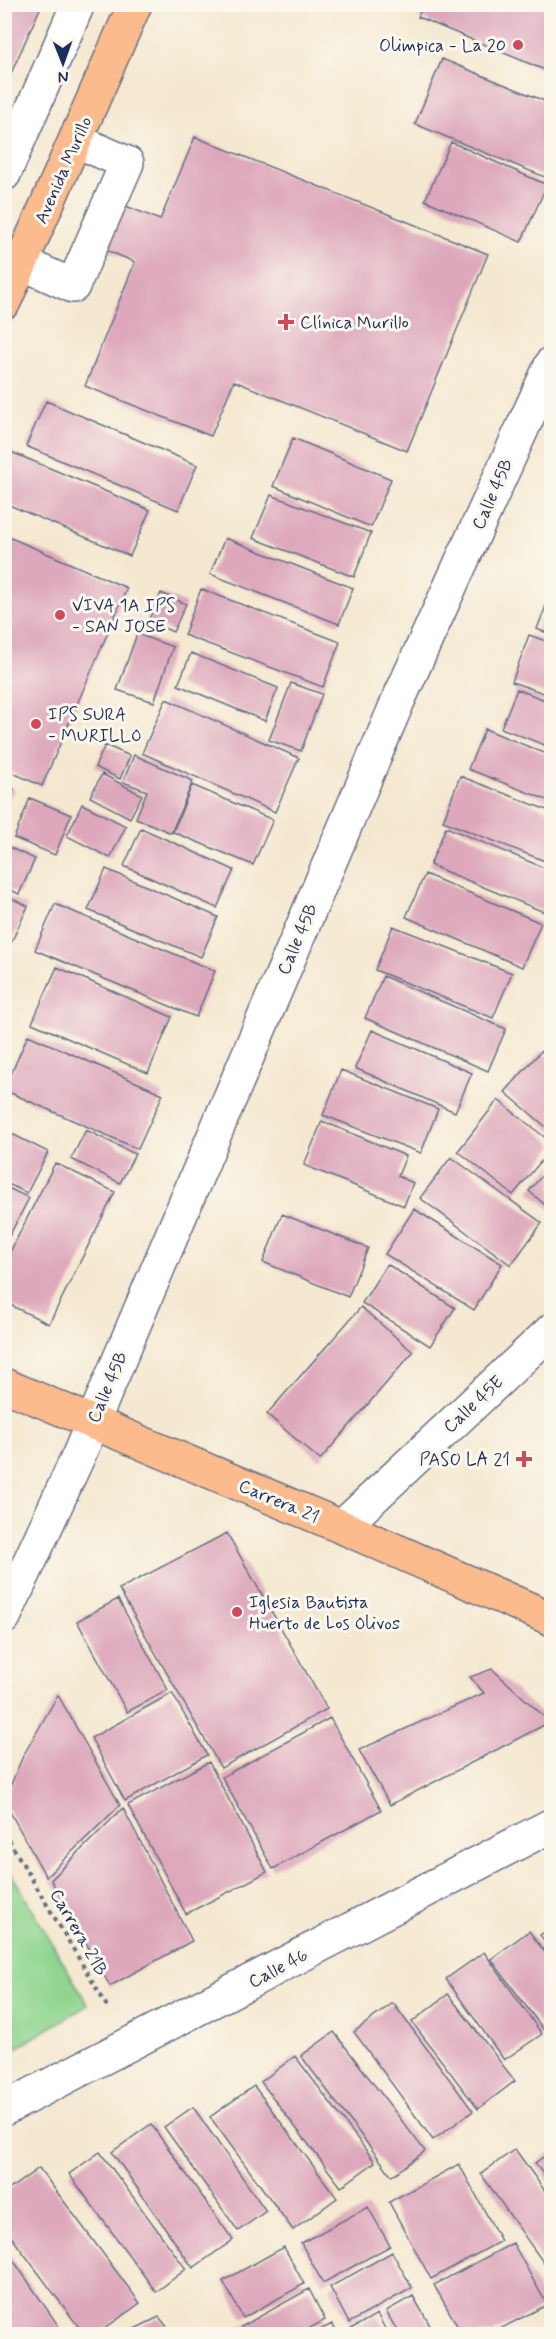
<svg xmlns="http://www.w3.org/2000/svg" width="556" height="2339" viewBox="0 0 556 2339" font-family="Mynerve,sans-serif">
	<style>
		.green { fill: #90d58f; stroke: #568276; stroke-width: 1.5 }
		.building { fill: #dda8bb }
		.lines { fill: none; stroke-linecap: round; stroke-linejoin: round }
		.minor-casing { stroke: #677086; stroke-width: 36 }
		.major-casing { stroke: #677086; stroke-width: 36 }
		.path { stroke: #677086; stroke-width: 4; stroke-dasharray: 4.5 4.5; stroke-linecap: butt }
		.minor { stroke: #fff; stroke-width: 33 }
		.major { stroke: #fbbb8c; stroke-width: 33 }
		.poi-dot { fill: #d1495b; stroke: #fbf7ec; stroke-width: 2 }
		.labels { text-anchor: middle; stroke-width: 6; stroke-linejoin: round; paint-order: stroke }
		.poi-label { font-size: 18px; fill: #1b2f5e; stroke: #fbf7ec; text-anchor: start }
		.street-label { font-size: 18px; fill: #1b2f5e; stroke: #fbf7ec }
	</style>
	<rect width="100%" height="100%" fill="#fbf7ec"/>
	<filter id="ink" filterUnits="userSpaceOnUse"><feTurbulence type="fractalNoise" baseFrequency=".0167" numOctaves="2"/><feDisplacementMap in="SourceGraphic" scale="12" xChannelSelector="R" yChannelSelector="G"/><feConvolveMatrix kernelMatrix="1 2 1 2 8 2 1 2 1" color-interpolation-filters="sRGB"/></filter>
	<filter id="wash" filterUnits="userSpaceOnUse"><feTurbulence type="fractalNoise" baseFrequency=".008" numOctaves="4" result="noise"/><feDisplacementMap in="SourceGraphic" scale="24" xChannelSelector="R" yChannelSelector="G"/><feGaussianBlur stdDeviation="1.35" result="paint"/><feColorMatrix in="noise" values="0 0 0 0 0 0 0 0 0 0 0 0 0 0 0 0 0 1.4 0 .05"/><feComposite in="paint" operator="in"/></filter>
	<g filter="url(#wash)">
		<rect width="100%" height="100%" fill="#f4e8d0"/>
		<path class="green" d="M5 1863 88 2005 5 2055H4Z"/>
		<g id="blocks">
			<path class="building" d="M4 4H42L4 89Z
				M423 4H552V73L418 17Z
				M442 59 552 104V180L415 124Z
				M195 137 488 254 407 451 234 381 211 436 85 386 135 262 96 246 114 201 160 220Z
				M451 142 547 185 521 242 425 200Z
				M46 401 197 465 178 510 26 446Z
				M293 438 391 479 371 527 273 486Z
				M4 449 150 510 130 556 4 503Z
				M271 495 371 533 354 577 253 538Z
				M4 535 127 588 42 786 4 769Z
				M225 538 353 588 339 624 210 574Z
				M201 589 340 642 323 687 184 635Z
				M161 593 186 604 173 632 148 621Z
				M551 593H552V635L537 629Z
				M137 634 173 647 154 702 117 690Z
				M529 635 552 643V696L512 682Z
				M191 653 278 688 265 721 178 685Z
				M291 683 322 694 301 751 269 740Z
				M517 689 552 703V748L501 728Z
				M166 699 299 758 275 812 142 753Z
				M485 729 552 756V802L468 769Z
				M105 745 130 756 120 779 95 767Z
				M134 755 193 781 171 833 136 818 147 791 123 782Z
				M102 774 142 795 130 818 90 797Z
				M460 776 552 812V845L545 861 443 821Z
				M4 785 14 789 4 808Z
				M192 785 273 820 253 865 173 832Z
				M30 798 71 815 55 855 14 838Z
				M82 804 126 826 110 858 67 836Z
				M446 827 552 871V893L544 912 430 865Z
				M141 828 234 870 217 908 124 866Z
				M4 845 35 859 19 894 4 887Z
				M106 869 218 917 201 957 88 910Z
				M425 874 541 923 522 967 406 917Z
				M4 895 28 906 10 945 4 943Z
				M55 904 215 971 196 1017 35 950Z
				M393 926 512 973 493 1018 375 970Z
				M57 967 172 1017 148 1073 32 1023Z
				M383 976 506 1029 488 1071 365 1018Z
				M372 1030 472 1073 455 1112 355 1068Z
				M28 1035 163 1094 138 1149 4 1090Z
				M541 1051 552 1060V1132L505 1092Z
				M341 1070 438 1109 421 1153 323 1115Z
				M498 1100 552 1143V1148L513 1195 458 1151Z
				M322 1121 406 1156 398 1176 413 1183 404 1206 304 1165Z
				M86 1130 135 1154 120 1183 71 1159Z
				M10 1133 48 1152 27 1193 4 1182V1143Z
				M451 1157 542 1223 511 1265 420 1198Z
				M55 1163 115 1192 49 1324 4 1302V1264Z
				M552 1164V1211L529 1191Z
				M4 1186 29 1198 4 1246Z
				M414 1209 502 1264 474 1310 385 1254Z
				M282 1214 368 1248 348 1297 263 1262Z
				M387 1264 455 1308 430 1346 362 1303Z
				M361 1307 413 1352 320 1460 267 1414Z
				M227 1533 327 1709 221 1768 119 1589Z
				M118 1599 168 1690 127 1712 77 1621Z
				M492 1669 550 1722 390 1805 359 1750 484 1693 470 1677Z
				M172 1693 207 1755 125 1801 91 1738Z
				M58 1695 120 1805 46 1877 4 1801 23 1756Z
				M330 1718 381 1810 273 1869 222 1777Z
				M209 1762 267 1872 186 1914 128 1805Z
				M123 1808 192 1941 110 1986 51 1880Z
				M552 1927V1951L540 1935Z
				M529 1931 552 1962V2041L491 1959Z
				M484 1952 542 2034 504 2060 446 1979Z
				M448 1994 515 2081 478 2109 412 2022Z
				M393 2003 473 2111 433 2140 354 2032Z
				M334 2032 425 2151 392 2176 301 2056Z
				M295 2056 375 2162 341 2187 261 2082Z
				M254 2086 337 2198 293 2230 210 2117Z
				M193 2107 266 2211 238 2231 164 2127Z
				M151 2124 233 2240 193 2268 112 2152Z
				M515 2149 552 2201V2275L481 2174Z
				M552 2151V2186L535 2163Z
				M100 2152 186 2269 156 2292 69 2174Z
				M459 2164 501 2241 431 2279 389 2202Z
				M39 2168 140 2303 97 2334H84L4 2227V2193Z
				M368 2207 390 2246 323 2283 301 2243Z
				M513 2243 547 2305 490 2334H462L434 2285Z
				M284 2247 304 2284 243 2318 223 2281Z
				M5 2248 64 2334H5Z
				M392 2252 412 2288 349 2323 330 2287Z
				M309 2289 325 2320 299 2334H245L241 2327Z
				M413 2296 435 2334H399L386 2311Z
				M377 2314 388 2334H349L347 2331Z
				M159 2317 173 2334H124Z
				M332 2324 338 2334H312Z"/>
		</g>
	</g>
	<g filter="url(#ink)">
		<use href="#blocks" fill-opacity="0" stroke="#677086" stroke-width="1.5"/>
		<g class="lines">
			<g class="minor-casing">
				<path id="minor" d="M4 174 78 4
					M22 263 73 286 127 163 77 141
					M342 1527 552 1330
					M4 1617 78 1457 398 701 552 363
					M4 2109 552 1825"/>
			</g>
			<g class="major-casing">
				<path id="major" d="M4 302 135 4
					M4 1385 342 1527 552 1619"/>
			</g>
			<path class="path" d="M4 1832 108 2008"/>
			<use href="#minor" class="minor"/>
			<use href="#major" class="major"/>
		</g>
	</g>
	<g class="poi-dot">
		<circle cx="518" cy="45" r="6"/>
		<path d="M283 313h6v6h6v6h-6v6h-6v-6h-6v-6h6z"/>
		<circle cx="60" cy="615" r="6"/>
		<circle cx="36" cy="724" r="6"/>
		<path d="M521 1450h6v6h6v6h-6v6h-6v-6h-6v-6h6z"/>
		<circle cx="237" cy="1612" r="6"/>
	</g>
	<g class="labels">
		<g class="poi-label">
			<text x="506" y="51" text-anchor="end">Olimpica - La 20</text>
			<text x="300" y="328">Clínica Murillo</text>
			<text x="72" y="611">VIVA 1A IPS<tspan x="72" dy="21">- SAN JOSE</tspan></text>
			<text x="48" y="720">IPS SURA<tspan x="48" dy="21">- MURILLO</tspan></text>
			<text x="510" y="1465" text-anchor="end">PASO LA 21</text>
			<text x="249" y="1608">Iglesia Bautista<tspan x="249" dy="21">Huerto de Los Olivos</tspan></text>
		</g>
		<g class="street-label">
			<text transform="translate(63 170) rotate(-66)" y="6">Avenida Murillo</text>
			<text transform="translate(492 494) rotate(-66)" y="6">Calle 45B</text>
			<text transform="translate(297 939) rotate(-67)" y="6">Calle 45B</text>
			<text transform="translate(107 1387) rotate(-67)" y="6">Calle 45B</text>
			<text transform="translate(473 1404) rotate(-43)" y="6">Calle 45E</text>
			<text transform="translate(279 1501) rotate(23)" y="6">Carrera 21</text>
			<text transform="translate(79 1932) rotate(60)" y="6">Carrera 21B</text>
			<text transform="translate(278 1968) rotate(-28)" y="6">Calle 46</text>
		</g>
	</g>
	<rect width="556" height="2339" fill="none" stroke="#fbf7ec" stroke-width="24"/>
	<g transform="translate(63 63) rotate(179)" stroke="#fbf7ec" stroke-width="4.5" paint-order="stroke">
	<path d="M0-4.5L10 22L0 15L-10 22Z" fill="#1b2f5e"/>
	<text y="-9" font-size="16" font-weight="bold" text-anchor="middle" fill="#1b2f5e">N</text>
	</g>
</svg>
